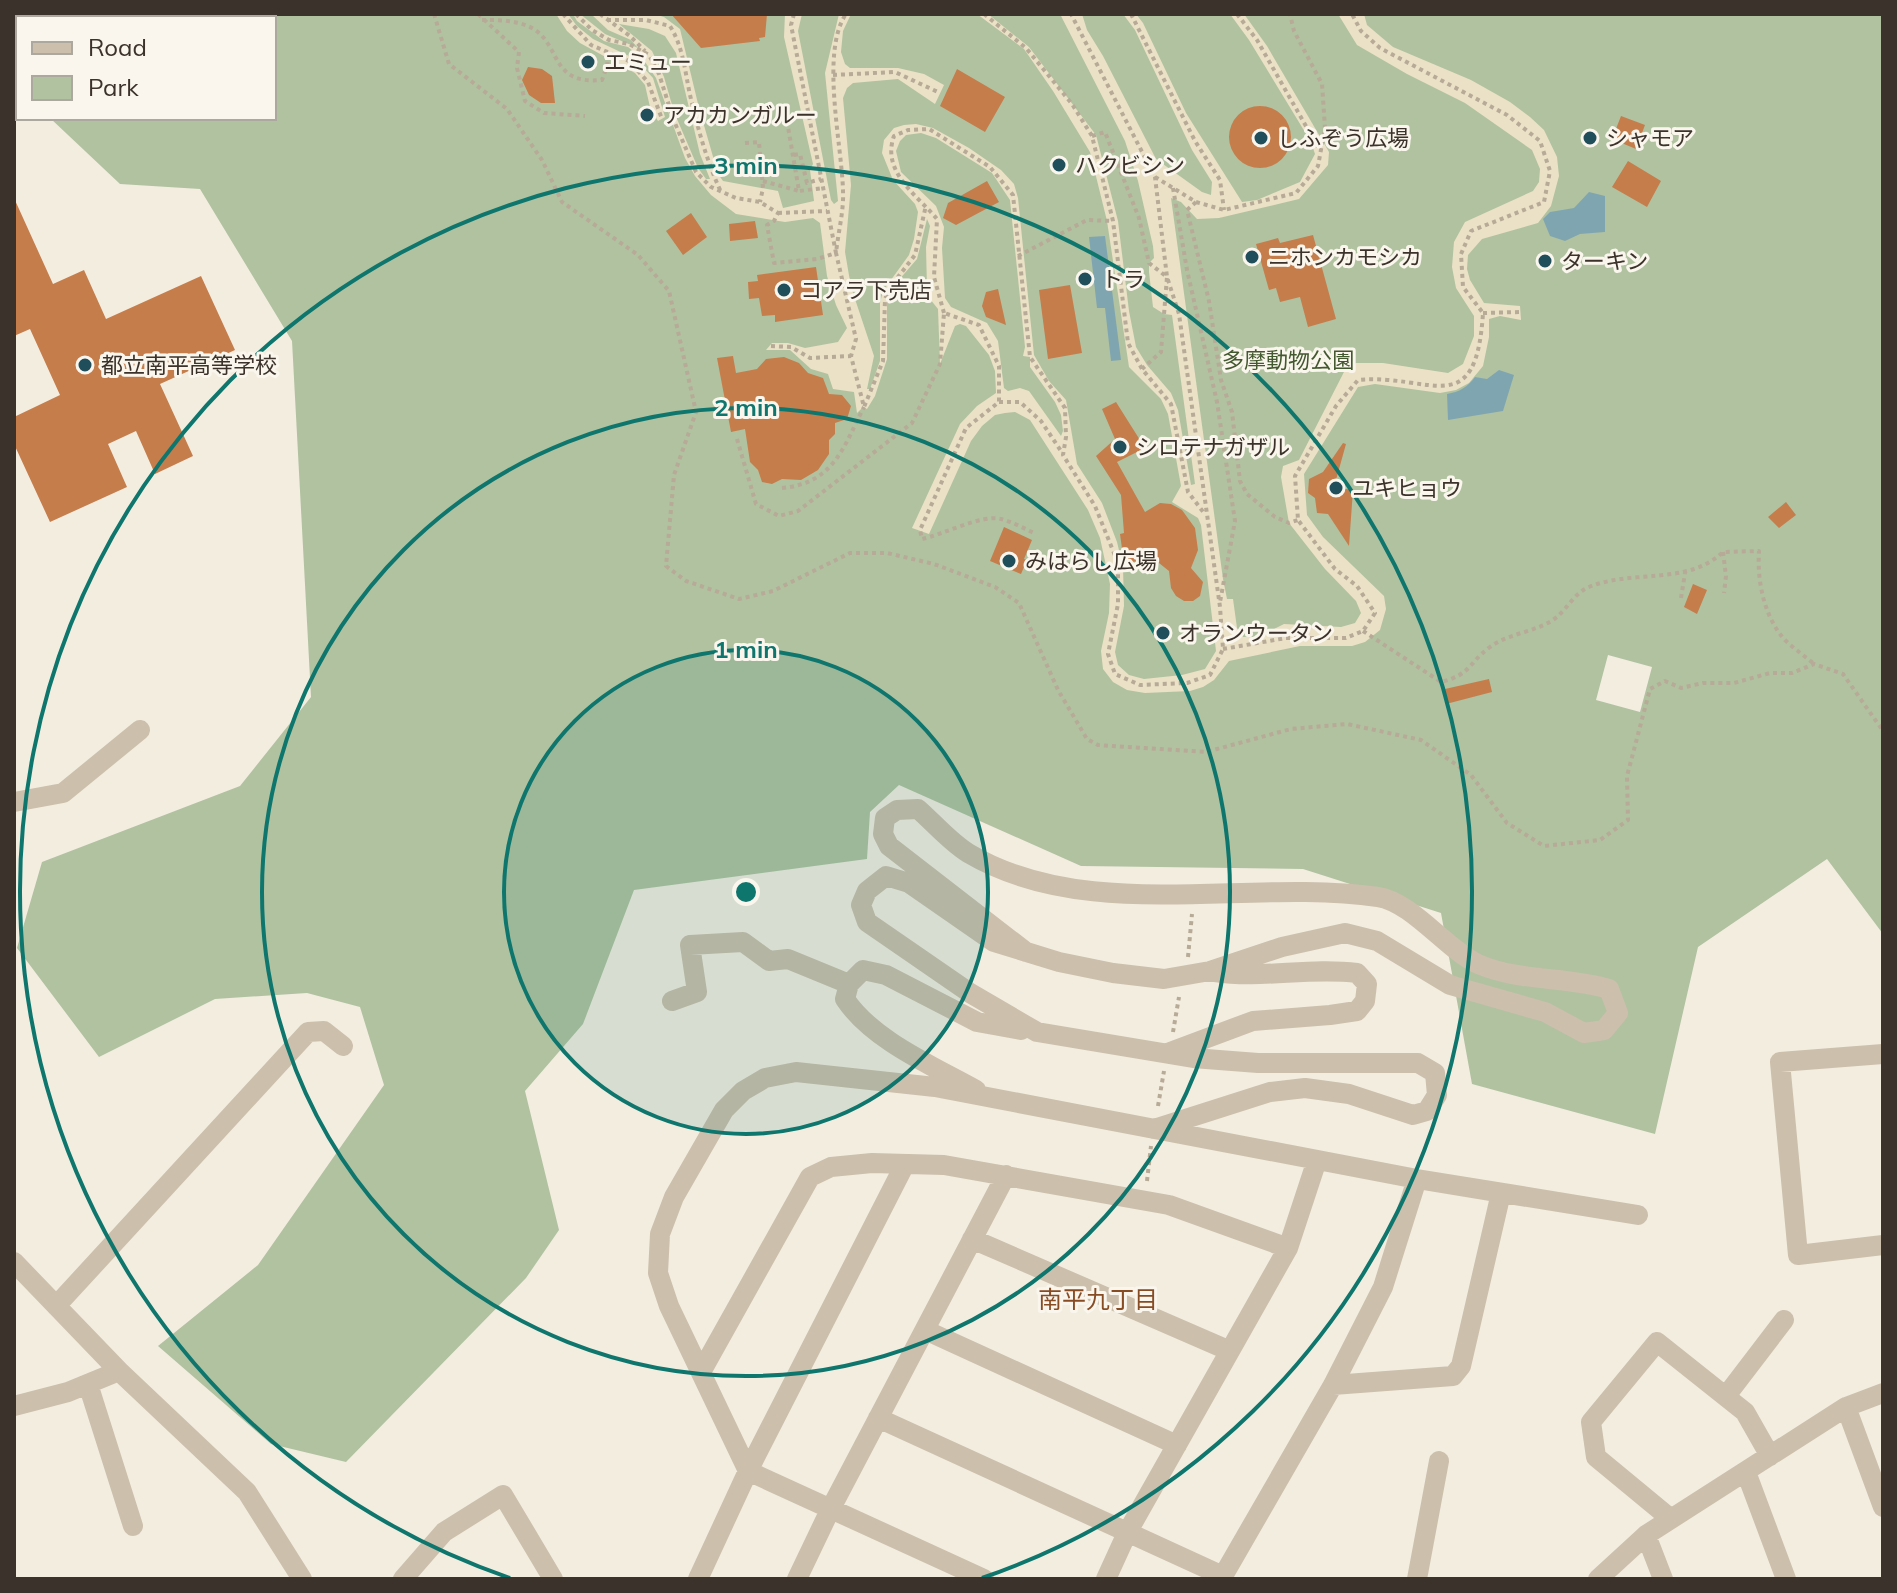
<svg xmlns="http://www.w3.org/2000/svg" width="1897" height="1593" viewBox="0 0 1897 1593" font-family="Mulish,'Noto Sans JP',sans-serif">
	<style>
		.green { fill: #b1c2a0; fill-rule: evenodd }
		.plaza { fill: #ebe1c7; fill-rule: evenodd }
		.water { fill: #7fa6b0 }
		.building { fill: #c57d4c }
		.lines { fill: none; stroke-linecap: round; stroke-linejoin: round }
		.path { stroke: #b7aa96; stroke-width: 4; stroke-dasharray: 4 4; stroke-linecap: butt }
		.minor { stroke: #ccbfac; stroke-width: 20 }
		.ring { fill: none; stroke: #0f766e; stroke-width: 4 }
		.poi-dot { fill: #204e5b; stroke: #faf6ed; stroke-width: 3 }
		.labels { text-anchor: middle; stroke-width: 6; stroke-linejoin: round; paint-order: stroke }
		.poi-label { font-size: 22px; fill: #3a322b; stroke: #faf6ed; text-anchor: start }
		.park-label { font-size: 22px; fill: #42582e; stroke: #faf6ed }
		.neighbourhood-label { font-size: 24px; fill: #884c24; stroke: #faf6ed }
		.centre { fill: #0f766e; stroke: #faf6ed; stroke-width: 4 }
		.ring-label { font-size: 24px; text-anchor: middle; font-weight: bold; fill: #0f766e; stroke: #faf6ed; stroke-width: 6; stroke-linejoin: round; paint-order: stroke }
	</style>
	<rect width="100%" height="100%" fill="#f3ede0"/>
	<path class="green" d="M14 14H1883V934L1827 859 1698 947 1655 1134 1472 1084 1441 913 1303 869 1081 866 899 785 870 812 867 859 634 890 583 1024 525 1091 559 1230 526 1278 346 1462 271 1444 158 1346 258 1265 384 1085 360 1007 307 993 215 999 99 1057 17 948 42 862 240 786 311 697 292 341 200 189 120 184 50 118H274V18H18V89L14 85ZM1608 655 1652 667 1640 712 1596 700Z"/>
	<path class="plaza" d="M556 14H568L577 26 593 39 629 56 642 66 653 78 665 117 658 121 650 107 645 85 635 73 580 43 567 31Z
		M573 14H580L605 34 638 48 631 40 608 30 591 14H654L664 17 680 29 699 108 718 174 723 181 778 191 783 208 814 201 810 170 813 164 784 37 785 14H802L798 31 831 200 834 204 838 201 825 73 839 14H851L843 31 841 52 845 64 850 68H898L924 74 944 85 935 104 898 79 853 83 847 88 843 98 851 185 845 252 851 287 874 356 867 389H870L880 361V303L883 291 909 255 914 239 918 212 915 204 893 180 882 153 884 140 894 128 904 125 916 124 933 128 969 148 1001 170 1014 184 1018 198 1034 355 1049 381 1066 400 1077 464 1102 503 1117 542 1123 567 1124 606 1115 652 1118 665 1129 675 1144 679 1182 675 1205 669 1216 651 1201 525 1198 518 1172 502 1181 486 1168 414 1161 399 1129 367 1107 221 1090 152 1053 91 1024 49 977 14H988L1029 47 1096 135 1118 221 1129 311 1136 347 1147 365 1171 393 1178 410 1191 485 1195 484 1172 315 1164 314 1153 307 1149 272V263L1154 258 1153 246 1138 181 1125 141 1060 14H1082L1087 30 1103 56 1156 159 1202 192 1211 195 1212 182 1192 150 1135 30 1123 14H1136L1143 23 1186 113 1242 202 1257 200 1300 182 1315 154 1311 142 1249 40 1230 14H1244L1267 46 1329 152 1328 165 1299 199 1219 218 1197 219 1181 202 1171 198 1223 579 1227 599H1233L1237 628 1243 637H1258L1284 624 1341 627 1355 623 1361 613 1356 601 1325 569 1289 523 1281 477 1283 466 1299 460 1345 370 1356 363H1383L1448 373 1463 364 1474 336V316L1456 288 1452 267 1454 242 1465 222 1533 191 1539 182 1540 169 1532 150 1465 103 1407 74 1357 45 1338 14H1364L1367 25 1393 47 1471 80 1510 102 1530 117 1544 130 1557 157 1559 176 1551 206 1538 223 1482 239 1468 255 1467 269 1470 280 1484 303 1520 306 1521 320 1500 316 1489 319V337L1483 366 1469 383 1456 390 1440 393 1375 384 1358 387 1304 474 1307 515 1323 537 1384 596 1386 609 1380 630 1365 642 1352 646H1300L1229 661 1214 680 1203 687 1190 691 1145 693 1127 690 1113 682 1103 669 1101 651 1109 613 1110 584 1100 538 1088 510 1030 420 1015 412 1005 413 995 415 982 426 971 441 929 534 912 528 960 424 977 406 996 393 995 371 989 355 966 326 960 324 955 326 940 364 938 309 930 299 927 288 926 247 930 226 927 219 917 259 891 289 887 299V359L875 396 867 409 863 407 857 413 854 392 833 389 828 374 811 369 790 350H766L772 343H788L805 348 838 342 847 328 836 305 827 276 820 223 813 218 785 222 736 214 711 195 695 176 685 158 656 78 643 59 628 47 604 41 577 21ZM619 24 649 29 665 36 676 53 700 154 710 179H706L698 168 674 112 664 77 652 51ZM921 133 936 138 992 173 1010 200 1025 347 1023 356 1030 357V367L1055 402 1061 415 1063 431 1061 436 1029 391 1020 388 1008 391 1004 388 998 341 987 323 951 307 945 298 942 248 944 227 936 206 901 172 896 151 900 141 906 135Z"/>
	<path class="water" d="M1589 192 1605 196V232L1580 234 1565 241 1550 236 1543 219 1550 212 1574 208Z
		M1105 236 1121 360 1111 361 1105 308H1097L1089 237Z
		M1499 370 1514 375 1503 411 1448 420 1447 394C1459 392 1468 387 1475 377L1487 379Z"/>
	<path class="building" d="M671 14H767L765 37 759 38 760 41 701 48Z
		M528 67 542 69 552 76 555 103H541L529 95 522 80Z
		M957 69 1005 97 985 132 940 106Z
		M1229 137a31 31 0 1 1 62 0a31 31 0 1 1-62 0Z
		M1621 116 1645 125 1636 149 1612 139Z
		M1628 161 1661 181 1647 207 1612 187Z
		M987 181 999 202 956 225 943 218 948 203Z
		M14 198 53 284 84 270 106 319 201 276 235 350 160 384 193 456 155 474 136 431 108 444 127 487 50 522 14 444V417L60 395 30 329 14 336Z
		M691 213 707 237 683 255 666 231Z
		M755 221 758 238 730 241 729 224Z
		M1313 235 1336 319 1308 327 1300 297 1280 302 1276 288 1269 290 1256 244 1278 238 1280 243Z
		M816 267 823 315 775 322V315L762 316 759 298 749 299 748 282 758 281 757 275Z
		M1070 285 1082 353 1048 359 1039 290Z
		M998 289 1006 325 986 317 982 306 986 292Z
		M733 356 736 373 757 369 766 359 784 357 799 363 808 373 823 378 829 394 842 395 851 406 847 419 835 423V434L829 440V454L818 470 801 480 782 479 772 484 762 482 758 470 750 462 745 429 731 432 717 358Z
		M1116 402 1145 448 1117 462 1145 512 1160 503 1171 504 1182 510 1195 528 1198 550 1191 568 1203 582 1200 596 1193 601H1184L1176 596 1171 588 1169 571 1154 559 1124 563 1120 534 1124 533 1121 495 1096 456 1115 439 1102 409Z
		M1343 443 1346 444 1334 487 1353 490 1349 546 1328 514 1317 513 1315 498 1308 493 1309 479 1323 472Z
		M1786 502 1796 515 1779 528 1768 517Z
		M1004 527 1032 540 1024 559 1027 560 1021 574 990 561Z
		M1693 584 1707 590 1697 614 1684 607Z
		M1489 679 1492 692 1446 704 1445 689Z"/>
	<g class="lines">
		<path class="path" d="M434 14 449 64 507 109 542 160 562 202 638 255 669 291 696 412 674 475 666 566 686 581 739 599 773 591 850 553H887L934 564 995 587 1019 603 1058 690 1087 739 1098 745 1206 752 1291 729 1347 724 1421 740 1471 775 1507 823 1544 846 1600 840 1628 820 1627 776 1650 689 1665 681 1681 688 1703 683H1734L1770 673H1792L1814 664 1843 674 1883 731
			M478 14 519 52 517 68 525 101 544 113 585 116
			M563 14 591 45 629 61 648 82 662 119
			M576 14 592 30 609 40 629 44 649 55 659 74 674 121 696 172 711 187 736 198 760 202 778 213 774 221 767 225 774 263 817 259 836 253 856 339 851 356 864 407 883 361 885 300 888 290 915 255 926 205
			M600 14 630 36 645 51
			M794 14 791 25 836 253C838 233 844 211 843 191 842 145 820 52 846 14
			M918 14H923
			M984 14 1026 48 1072 104 1092 136 1113 221 1128 343 1142 369 1171 404 1188 492 1204 513
			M1131 14 1195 141 1220 180 1224 210
			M1237 14 1257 40 1319 149
			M482 20C498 20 517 20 532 28 562 45 549 85 602 80L607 66 609 52
			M607 20H646L670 26C685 50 685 77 692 103 699 133 708 164 721 192
			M833 75 895 72 940 93
			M787 121 799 191 823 188
			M1092 136 1105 132 1139 218 1149 263 1167 277 1161 352 1142 369
			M745 143 759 142 763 188 760 202
			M794 155 800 154 807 183 821 179
			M1155 177 1196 202 1187 210 1209 301 1221 380 1232 412 1240 481 1247 494 1275 517 1289 523 1298 520
			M763 181 799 191
			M1173 188 1187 270 1217 402 1235 521 1220 602
			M1196 202 1224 210 1296 193 1318 166 1325 128 1322 84 1294 31 1290 14
			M778 213 827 211
			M1018 256 1087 220 1113 221
			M944 313 934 277 937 219C917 195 881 172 894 136L908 130 929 129 990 167 1013 195 1030 357 1065 408 1066 437 1063 455 1095 506 1118 563V604L1108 654 1115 674 1140 685 1187 683 1210 675 1223 649 1220 607 1179 314 1167 277 1155 177 1071 14
			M1483 313 1520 312
			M771 346 791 347 810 358 851 356
			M999 402H1020L1041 421 1063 454
			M737 439 756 504 779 516 798 511 912 423 940 364 944 313 979 325 999 366V402L966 428 920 530 922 539C942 535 982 514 1001 519 1013 522 1025 529 1036 534
			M782 488C834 483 843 448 864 407
			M1723 552 1726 576 1724 593
			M1681 598 1685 573
			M1363 631 1441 682C1472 674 1468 663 1490 647 1510 632 1540 632 1558 616 1568 607 1576 592 1589 587 1633 569 1687 586 1723 552L1759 551C1757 581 1764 617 1785 640 1794 649 1805 656 1814 664
			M1223 649 1286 638H1346L1363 631 1375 613 1357 586 1335 569 1298 520 1295 476 1336 406 1358 380C1431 373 1476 424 1483 313L1463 287 1461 254 1471 231 1544 202 1550 171 1540 141 1507 115 1380 48 1361 31 1352 14
			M1188 957 1192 914
			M1173 1032 1179 997
			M1158 1106 1164 1071
			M1147 1181 1151 1146"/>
		<path class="minor" d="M14 802 63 793 140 730
			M1026 952 889 846 883 834 885 818 897 810 918 809C934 823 950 842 968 853 1088 924 1246 878 1378 897 1412 902 1447 950 1478 964 1519 982 1567 976 1609 989L1618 1013 1604 1030 1584 1033 1545 1012 1450 985 1377 941 1345 933 1282 947 1210 971 1164 979 1113 973 1059 962 994 942 909 883 886 876 867 891 861 905 867 922 970 993 1037 1032 1193 1058 1258 1063H1418L1435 1073 1437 1095 1427 1111 1413 1115 1349 1094 1305 1088 1270 1092 1154 1129
			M672 1001 697 992 690 945 743 942 769 961 788 959 849 984
			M1170 1052 1253 1021 1330 1015 1357 1011 1365 1001 1367 984 1357 973C1309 967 1262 979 1215 972
			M1883 1054 1780 1062 1798 1255 1883 1245
			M976 1090C933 1066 872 1040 845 999L849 984 863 970 886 975 977 1022 1021 1030
			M972 1239 1230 1351
			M14 1262 119 1371 247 1492 302 1579
			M56 1306 308 1032 324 1031 343 1046
			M925 1330 1177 1445
			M701 1372 810 1177 831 1167 872 1163 944 1165 1169 1205 1288 1248
			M88 1384 133 1526
			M1333 1385 1453 1376 1461 1366 1501 1193
			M1726 1396 1784 1320
			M14 1406 68 1392 119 1371
			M1846 1407 1883 1507
			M878 1418 1223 1576 1333 1385 1383 1287 1417 1179
			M1746 1472 1786 1579
			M1671 1519 1596 1457 1591 1422 1657 1342 1745 1412 1770 1456
			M1646 1535 1663 1579
			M403 1579 444 1532 503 1495 553 1579
			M698 1579 748 1471 905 1164
			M797 1579 830 1510 1006 1175
			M984 1579 748 1471 669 1306 658 1273 660 1234 674 1197 724 1110 743 1091 765 1078 796 1072 935 1087 1417 1179 1638 1215
			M1106 1579 1127 1533 1288 1248 1317 1160
			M1417 1579 1439 1461
			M1598 1579 1646 1535 1846 1407 1883 1393"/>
	</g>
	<circle cx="746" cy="892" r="242" fill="#0f766e" fill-opacity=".12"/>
	<g class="ring">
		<circle cx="746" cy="892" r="242"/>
		<circle cx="746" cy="892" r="484"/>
		<path d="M510 1578A726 726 0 1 1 982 1578"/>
	</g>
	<g class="poi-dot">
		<circle cx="588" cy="62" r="8"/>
		<circle cx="647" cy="115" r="8"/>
		<circle cx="1261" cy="138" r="8"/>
		<circle cx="1590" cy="138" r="8"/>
		<circle cx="1059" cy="165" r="8"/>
		<circle cx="1252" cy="257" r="8"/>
		<circle cx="1545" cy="261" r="8"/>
		<circle cx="1085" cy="279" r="8"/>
		<circle cx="784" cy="290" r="8"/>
		<circle cx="85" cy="365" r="8"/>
		<circle cx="1120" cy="447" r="8"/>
		<circle cx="1336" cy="488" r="8"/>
		<circle cx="1009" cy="561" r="8"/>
		<circle cx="1163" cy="633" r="8"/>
	</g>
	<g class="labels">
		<g class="poi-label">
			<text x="604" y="70">エミュー</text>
			<text x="663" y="123">アカカンガルー</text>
			<text x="1277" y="146">しふぞう広場</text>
			<text x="1606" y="146">シャモア</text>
			<text x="1075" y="173">ハクビシン</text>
			<text x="1268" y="265">ニホンカモシカ</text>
			<text x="1561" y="269">ターキン</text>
			<text x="1101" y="287">トラ</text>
			<text x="800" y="298">コアラ下売店</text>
			<text x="101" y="373">都立南平高等学校</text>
			<text x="1136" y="455">シロテナガザル</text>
			<text x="1352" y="496">ユキヒョウ</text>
			<text x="1025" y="569">みはらし広場</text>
			<text x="1179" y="641">オランウータン</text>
		</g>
		<g class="park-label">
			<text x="1288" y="368">多摩動物公園</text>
		</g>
		<g class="neighbourhood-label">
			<text x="1098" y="1308">南平九丁目</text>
		</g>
	</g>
	<circle cx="746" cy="892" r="12" class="centre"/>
	<g class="ring-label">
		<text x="746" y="174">3 min</text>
		<text x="746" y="416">2 min</text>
		<text x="746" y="658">1 min</text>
	</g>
	<rect width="1897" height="1593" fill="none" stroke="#3a322b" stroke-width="32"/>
	<rect x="16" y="16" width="260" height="104" fill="#faf6ed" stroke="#ada89f" stroke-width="2"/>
	<rect x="32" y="42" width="40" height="12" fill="#ccbfac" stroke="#ada89f" stroke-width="2"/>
	<text x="88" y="56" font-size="24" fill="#3a322b">Road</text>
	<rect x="32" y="76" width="40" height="24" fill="#b1c2a0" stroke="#ada89f" stroke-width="2"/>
	<text x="88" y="96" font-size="24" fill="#3a322b">Park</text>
</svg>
